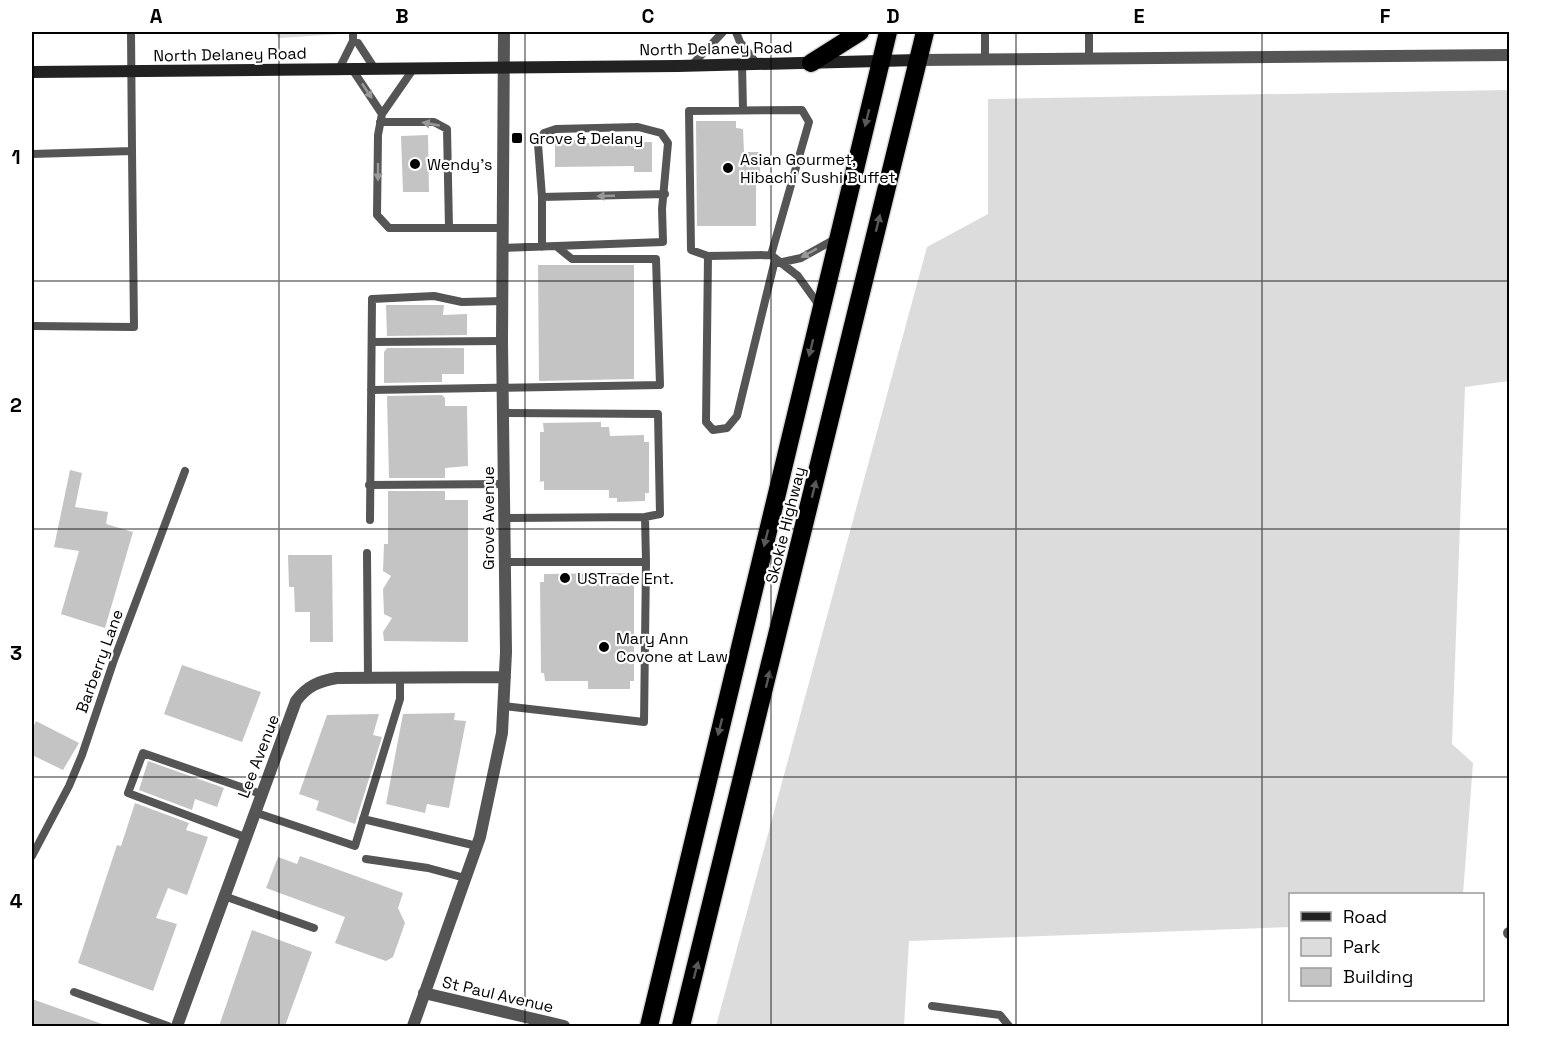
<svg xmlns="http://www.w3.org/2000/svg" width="1541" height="1058" viewBox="0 0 1541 1058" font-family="'Space Grotesk',sans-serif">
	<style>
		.green { fill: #dcdcdc }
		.building { fill: #c4c4c4 }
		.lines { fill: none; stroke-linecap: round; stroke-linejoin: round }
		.highway-casing { stroke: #dbdbdb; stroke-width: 21 }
		.lane { stroke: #555; stroke-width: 8 }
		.street { stroke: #555; stroke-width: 12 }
		.secondary { stroke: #222; stroke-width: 12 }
		.highway { stroke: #000; stroke-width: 18 }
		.oneway { fill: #999 }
		.oneway2 { fill: #595959 }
		.grid { fill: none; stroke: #000; stroke-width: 1.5; stroke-opacity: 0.55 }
		.poi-dot { fill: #000; stroke: #fff; stroke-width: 2 }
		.labels { text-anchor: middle; stroke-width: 4.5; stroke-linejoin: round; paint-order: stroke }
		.street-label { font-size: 16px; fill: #000; stroke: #fff }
		.poi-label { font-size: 16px; fill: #000; stroke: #fff; text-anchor: start }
		.neatline { fill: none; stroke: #000; stroke-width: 2 }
		.grid-label { font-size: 20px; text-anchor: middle; font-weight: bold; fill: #000 }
	</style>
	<rect width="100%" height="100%" fill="#fff"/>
	<path class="green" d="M274 32H341V34L279 38Z
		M1509 90V381L1465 387 1452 744 1473 763 1463 894H1290V927L909 941 904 1026H716L927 247 988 214V99Z"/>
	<path class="building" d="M696 121H736V128L743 129 744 152H760V184H756V226H697Z
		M428 135 429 192H403L401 136Z
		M555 140H575V143L652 142V172H634V166L555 167Z
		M538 265H634V379L539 381Z
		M386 305H444L443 315 467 314V335L387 336Z
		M387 348H464V374H442V382L384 383V352Z
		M442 395 445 398V406H467L468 466 445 468V478H389L387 396Z
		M601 422V427H609L610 436 644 435V442H649V493H645V501L617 502V498H609V490H544V481L540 482V432H544L543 423Z
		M70 470 82 473 75 507 108 512 106 524 133 532 105 628 61 614 79 551 54 547Z
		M388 491H445V500H468V642L384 641 383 632 392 618 384 614 383 589 391 576 383 571 384 544H388Z
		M288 555H332L333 642H310V612H295L294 587H289Z
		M629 573 628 582H634V681H630V689H588V681H545L544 673H541L540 582H544V574Z
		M182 665 261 692 242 742 164 714Z
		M455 713 454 720 466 721 449 808 427 804 425 813 386 804 403 714Z
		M379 714 373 735 382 737 355 824 316 810 319 801 299 794 327 715Z
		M36 721 79 743 63 770 32 755V730Z
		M148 761 224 788 217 807 195 799 192 810 139 790Z
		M135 803 189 823 186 830 208 837 187 895 168 888 156 918 177 924 153 991 78 963 117 845 121 846Z
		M300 856 403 893 398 908 405 923 393 957 386 961 335 943 345 917 266 888 278 857 297 864Z
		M252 930 312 952 285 1026H219Z
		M32 999 105 1025 104 1026H32Z"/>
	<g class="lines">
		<g class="highway-casing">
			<path id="highway" d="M811 63 860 32
				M649 1026 888 32
				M681 1026 925 32"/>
		</g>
		<path class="lane" d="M736 32 740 42 757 64
			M353 41 358 43 375 69
			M985 60V32
			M1089 60V32
			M742 64 743 110
			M691 66 723 32
			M339 69 353 41V32
			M352 69 382 114
			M380 122H434L447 129 449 228H389L377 215 378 135 382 114 414 68
			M32 154 132 151 131 32
			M542 197 538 144 544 133 556 129 638 127 661 133 668 143 662 209 663 242 556 246
			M449 228H504
			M542 247V197L665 194
			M771 255 708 256 691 250 689 111 802 110 809 122 771 255 798 276 821 308
			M708 256 706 422 713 430 727 428 737 416 775 260
			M778 263 801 258 837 238
			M32 326 134 327 132 151
			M372 342 502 341
			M371 390 660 385 656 259H572L556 246 504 248
			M504 413 658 414 660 514 645 517
			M369 485 505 484
			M505 518 645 517 646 562
			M370 520 372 299 434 296 462 302 504 301
			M367 553 368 678
			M503 706 644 722 646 562H505
			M254 812 355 846 400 699V678
			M363 819 477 846
			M245 837 128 793 143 753 261 794
			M32 856 69 786 82 755 114 660 185 471
			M366 859 428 868 465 878
			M224 896 314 928
			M74 992 168 1026
			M932 1006 1000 1015 1009 1026"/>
		<path class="street" d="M918 60 1510 55
			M1509 933H1510
			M424 993 564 1026
			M177 1026 296 701C307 686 319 681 337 678L505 677
			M413 1026 480 837 502 733 506 652 502 341 504 32"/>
		<path class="secondary" d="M32 72 678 66 918 60"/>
		<use href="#highway" class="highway"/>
	</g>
	<defs><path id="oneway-solid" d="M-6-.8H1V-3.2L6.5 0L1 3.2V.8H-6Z" transform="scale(1.5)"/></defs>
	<g class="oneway">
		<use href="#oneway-solid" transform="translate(367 91) rotate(56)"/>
		<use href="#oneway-solid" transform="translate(431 124) rotate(-170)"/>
		<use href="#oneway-solid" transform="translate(378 172) rotate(90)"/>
		<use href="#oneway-solid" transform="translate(606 196) rotate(178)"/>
		<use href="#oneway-solid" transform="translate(809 253) rotate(151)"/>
	</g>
	<g class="oneway2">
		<use href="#oneway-solid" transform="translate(867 118) rotate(104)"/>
		<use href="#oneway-solid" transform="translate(878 223) rotate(-76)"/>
		<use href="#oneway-solid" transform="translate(811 348) rotate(104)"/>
		<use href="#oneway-solid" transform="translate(814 489) rotate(-76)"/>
		<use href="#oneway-solid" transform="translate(766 538) rotate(104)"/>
		<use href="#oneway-solid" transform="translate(768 679) rotate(-76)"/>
		<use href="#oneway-solid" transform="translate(720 727) rotate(104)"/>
		<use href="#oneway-solid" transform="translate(696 970) rotate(-75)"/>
	</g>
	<path class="grid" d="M279 32V1026M525 32V1026M771 32V1026M1016 32V1026M1262 32V1026M32 281H1510M32 529H1510M32 777H1510"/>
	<g class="poi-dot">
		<rect x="511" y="132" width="12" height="12" rx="3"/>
		<circle cx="415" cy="164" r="6"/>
		<circle cx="728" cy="168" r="6"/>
		<circle cx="565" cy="578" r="6"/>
		<circle cx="604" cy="647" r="6"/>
	</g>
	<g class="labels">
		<g class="street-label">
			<text transform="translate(716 48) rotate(-1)" y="6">North Delaney Road</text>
			<text transform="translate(230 54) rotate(-1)" y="6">North Delaney Road</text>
			<text transform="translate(488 518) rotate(-90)" y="6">Grove Avenue</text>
			<text transform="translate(785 525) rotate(-76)" y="6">Skokie Highway</text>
			<text transform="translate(99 661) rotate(-70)" y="6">Barberry Lane</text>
			<text transform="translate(258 756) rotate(-69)" y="6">Lee Avenue</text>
			<text transform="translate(498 994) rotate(13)" y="6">St Paul Avenue</text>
		</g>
		<g class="poi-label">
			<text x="529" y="144">Grove &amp; Delany</text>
			<text x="740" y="165">Asian Gourmet,<tspan x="740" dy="18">Hibachi Sushi Buffet</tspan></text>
			<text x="427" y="170">Wendy's</text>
			<text x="577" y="584">USTrade Ent.</text>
			<text x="616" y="644">Mary Ann<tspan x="616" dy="18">Covone at Law</tspan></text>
		</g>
	</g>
	<rect width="1541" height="1058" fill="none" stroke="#ffffff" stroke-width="66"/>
	<rect x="1289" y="893" width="195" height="108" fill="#ffffff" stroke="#999999" stroke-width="1.5"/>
	<rect x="1301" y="912" width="30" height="9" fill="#222222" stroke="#999999" stroke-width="1.5"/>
	<text x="1343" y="923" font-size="18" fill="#000000">Road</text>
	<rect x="1301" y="938" width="30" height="18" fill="#dcdcdc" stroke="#999999" stroke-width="1.5"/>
	<text x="1343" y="953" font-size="18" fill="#000000">Park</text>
	<rect x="1301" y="968" width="30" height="18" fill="#c4c4c4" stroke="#999999" stroke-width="1.5"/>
	<text x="1343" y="983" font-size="18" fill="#000000">Building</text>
	<rect x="33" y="33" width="1475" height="992" class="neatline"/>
	<g class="grid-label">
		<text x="156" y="23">A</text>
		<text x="402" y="23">B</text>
		<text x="648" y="23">C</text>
		<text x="893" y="23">D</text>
		<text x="1139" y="23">E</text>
		<text x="1385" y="23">F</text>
		<text x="16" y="164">1</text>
		<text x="16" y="412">2</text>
		<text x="16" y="660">3</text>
		<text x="16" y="908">4</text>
	</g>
</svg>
